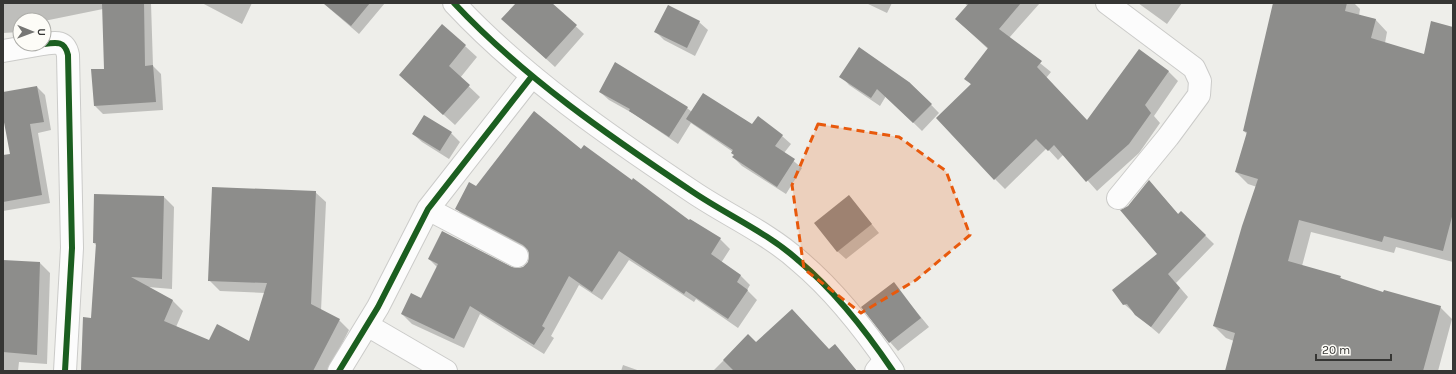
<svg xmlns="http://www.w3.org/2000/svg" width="1456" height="374" viewBox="0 0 1456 374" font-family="Karla,sans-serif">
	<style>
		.shadow { fill: #0003 }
		.building { fill: #8d8d8b }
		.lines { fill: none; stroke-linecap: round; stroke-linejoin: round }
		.street-casing { stroke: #cbcbc9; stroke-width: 24 }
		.secondary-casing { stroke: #cbcbc9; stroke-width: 24 }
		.street { stroke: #fcfcfc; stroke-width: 22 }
		.secondary { stroke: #fcfcfc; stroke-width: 22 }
		.cycleway-casing { stroke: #fdfcf7; stroke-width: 8 }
		.cycleway { stroke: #1b5e20; stroke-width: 6 }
		.marked { fill: #e8590c; fill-opacity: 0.2; stroke: #e8590c; stroke-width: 3; stroke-dasharray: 8 5; stroke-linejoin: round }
	</style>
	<rect width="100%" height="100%" fill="#eeeeea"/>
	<path class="shadow" d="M3 3H151L153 66 161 74 163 110 103 114 95 106 105 69 103 9 44 21 20 20V32L3 33Z
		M202 3H252L242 24Z
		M323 3H385L359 34Z
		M517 3H551L584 34 555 67 511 27Z
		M866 3H892L887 13Z
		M964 3H1040L1009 38 1051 72 1046 78 1087 122 1168 71 1178 81 1154 116 1160 123 1139 153 1097 191 1064 154 1058 160 1047 148 1005 189 995 179 972 85 966 79 988 49 956 19 968 6Z
		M1138 3H1182L1167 24Z
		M1274 3H1354L1360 9 1359 16 1375 19 1387 32 1385 43 1424 55 1453 28V262L1396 247 1394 253 1311 232 1302 266 1340 277 1344 281 1384 293 1440 307 1452 319 1438 371H1227L1234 341 1226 338 1214 326 1257 187 1248 184 1236 172 1247 134 1244 131Z
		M699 22 708 30 695 56 664 40 656 32Z
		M465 46 477 57 460 78 480 97 455 125 400 75Z
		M841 76 909 82 939 113 922 131 886 96 880 106 849 85Z
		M37 87 45 95 51 130 38 133 50 203 3 211V156L11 155 3 112V93Z
		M600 92 687 108 692 112 752 126 782 136 791 144 784 153 802 168 786 194 742 166 733 157 735 156 733 152 691 123 678 144 634 114 609 100Z
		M424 116 451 133 460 142 449 159 422 142 413 134Z
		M581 150 690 221 691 220 720 239 730 249 721 263 741 276 750 285 747 290 757 300 738 328 696 299 694 302 629 260 602 300 579 285 551 336 554 338 544 354 480 314 464 348 412 324 402 314 422 299 438 268 429 259 518 269 524 268 529 263 530 252 466 219 457 209 476 187Z
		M1149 181 1179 215 1181 212 1214 244 1176 283 1188 297 1159 334 1124 304 1159 254 1128 207Z
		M315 192 326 202 321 311 339 320 349 330 328 371H81L84 319H92L97 246 94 243 95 195 164 197 174 207 172 289 148 287 173 301 183 311 176 327 209 341 250 343 265 293 220 291 209 280Z
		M849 197 879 233 846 259 837 251Z
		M3 261 40 263 50 273 47 364 19 362 18 371H3Z
		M893 283 929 327 898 351 890 342 866 305Z
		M748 336 756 344 830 350 835 346 857 371H713Z
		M623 365 640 371H621Z"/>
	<path class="building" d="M102 3H144L145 66 153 65 156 102 94 106 91 69H104Z
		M323 3H370L351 26Z
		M516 3H552L577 25 546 59 501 19Z
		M969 3H1021L999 29 1042 61 1037 67 1087 120 1139 49 1169 71 1145 105 1151 113 1129 144 1086 182 1054 145 1048 151 1036 139 994 180 936 118 971 84 964 79 988 48 955 19Z
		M1273 3H1347L1345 11 1376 19 1371 38 1424 54 1431 21 1453 27V213L1443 251 1384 236 1382 242 1299 220 1288 261 1341 276 1340 278 1383 292 1384 290 1441 306 1423 371H1225L1235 333 1213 326 1242 226 1258 179 1235 172 1247 132 1243 131Z
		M668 5 700 21 687 48 654 32Z
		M442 24 466 45 449 66 470 85 443 115 399 75Z
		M859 47 909 82 932 104 913 123 877 89 871 98 839 77Z
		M615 62 688 107 669 137 629 111 630 109 599 92Z
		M37 86 44 122 30 124 42 195 3 202V155L10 154 3 117V92Z
		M703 93 752 124 758 116 783 135 775 146 795 159 777 187 732 157 734 155 731 153 733 150 686 119Z
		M534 111 581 149 584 145 632 180 633 178 689 220 690 219 721 238 711 254 741 275 737 282 748 290 728 319 686 291 684 294 619 251 592 292 569 276 542 326 545 328 534 345 470 306 454 339 401 314 411 293 421 298 438 264 428 259 442 231 512 267 518 268 523 267 528 262 529 255 528 250 523 245 455 209 469 182 476 186Z
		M424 115 452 132 440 151 412 134Z
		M1149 180 1178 214 1181 211 1206 235 1168 274 1180 288 1151 327 1135 315 1127 304 1123 305 1112 290 1157 254 1120 210 1128 206Z
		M212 187 316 191 311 304 340 319 313 371H81L83 317 91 318 96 243H93L94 194 164 196 162 279 131 277 173 300 164 321 209 340 217 324 249 341 267 283 208 281Z
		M849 195 872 224 837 252 814 223Z
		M3 260 40 262 37 355 3 352Z
		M894 282 921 318 889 343 861 307Z
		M792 309 829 349 835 344 857 371H734L723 360 748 334 756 342Z"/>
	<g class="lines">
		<g class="street-casing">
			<path id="street" d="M1107 3 1194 68 1200 81 1199 95 1168 137 1118 198
				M44 44C57 42 65 41 68 55L72 248 65 371
				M3 51 43 44
				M428 209 517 256
				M367 325 446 371
				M339 371 378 307 428 209 532 76
				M876 371 885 360"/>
		</g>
		<g class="secondary-casing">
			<path id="secondary" d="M454 3C523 77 609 136 693 192 727 215 768 233 799 261 836 292 866 331 893 371"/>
		</g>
		<use href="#street" class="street"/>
		<use href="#secondary" class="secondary"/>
		<g class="cycleway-casing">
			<path id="cycleway" d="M454 3C523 77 609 136 693 192 727 215 768 233 799 261 836 292 866 331 893 371
				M44 44C57 42 65 41 68 55L72 248 65 371
				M339 371 378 307 428 209 532 76"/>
		</g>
		<use href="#cycleway" class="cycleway"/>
	</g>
	<path class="marked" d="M818 124 899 137 946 171 970 235 916 280 861 313 804 269 792 185Z"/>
	<rect width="1456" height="374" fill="none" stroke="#363634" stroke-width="8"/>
	<g transform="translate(32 32) rotate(91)"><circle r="19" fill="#fdfcf7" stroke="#adada9"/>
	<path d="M0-3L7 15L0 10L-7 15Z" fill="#767674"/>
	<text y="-6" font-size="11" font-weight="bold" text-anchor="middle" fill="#363634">U</text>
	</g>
	<path d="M1316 354v6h75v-6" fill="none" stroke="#363634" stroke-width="2"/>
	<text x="1322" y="354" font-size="12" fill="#363634" stroke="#fdfcf7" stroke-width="3" paint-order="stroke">20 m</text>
</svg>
